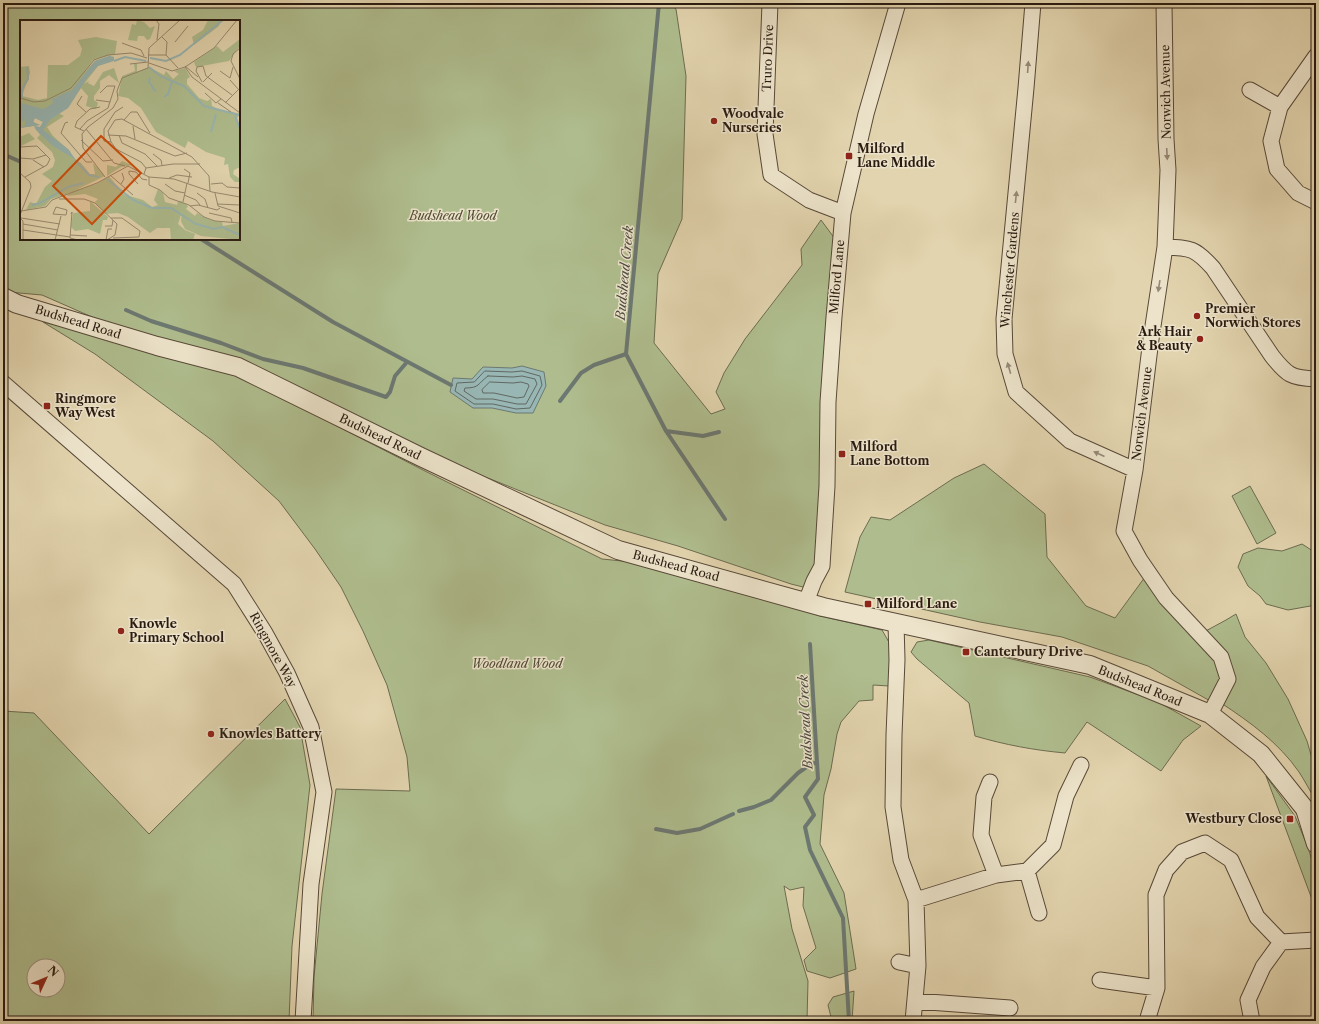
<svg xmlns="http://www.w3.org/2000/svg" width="1319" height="1024" viewBox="0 0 1319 1024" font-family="'Libre Caslon Text',serif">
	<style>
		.green { fill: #afbd8e; stroke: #6c6c50; fill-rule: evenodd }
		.water { fill: #98b6b3; stroke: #6c7872 }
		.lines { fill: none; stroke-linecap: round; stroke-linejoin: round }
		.shore { stroke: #616862; stroke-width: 1 }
		.stream { stroke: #6c7872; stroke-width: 4 }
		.minor-casing { stroke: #584938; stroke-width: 17 }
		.tertiary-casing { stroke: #584938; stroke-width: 20 }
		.minor { stroke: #ece3ca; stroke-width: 15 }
		.tertiary { stroke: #ece3ca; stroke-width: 18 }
		.oneway { fill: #958977 }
		.poi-dot { fill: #8f2418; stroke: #ece3ca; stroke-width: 1.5 }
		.labels { text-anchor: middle; stroke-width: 3; stroke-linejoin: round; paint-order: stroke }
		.street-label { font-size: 12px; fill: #2a1b11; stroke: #ece3ca }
		.poi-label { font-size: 12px; font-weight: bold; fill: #2a1b11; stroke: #ece3ca; text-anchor: start }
		.park-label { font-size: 12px; font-style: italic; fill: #524c36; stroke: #ece3ca }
		.water-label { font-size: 13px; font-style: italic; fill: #4b4a42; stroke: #ece3ca }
		.inset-river { fill: none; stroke: #98b6b3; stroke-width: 2 }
		.inset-road { fill: none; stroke: #988a6f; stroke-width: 1 }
		.view { fill: #cc500d; fill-opacity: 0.15; stroke: #cc500d; stroke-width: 2 }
		.inset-edge { fill: none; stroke: #2a1b11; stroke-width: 2 }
	</style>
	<rect width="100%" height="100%" fill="#e2d4ae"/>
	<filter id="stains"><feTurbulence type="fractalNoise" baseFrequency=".005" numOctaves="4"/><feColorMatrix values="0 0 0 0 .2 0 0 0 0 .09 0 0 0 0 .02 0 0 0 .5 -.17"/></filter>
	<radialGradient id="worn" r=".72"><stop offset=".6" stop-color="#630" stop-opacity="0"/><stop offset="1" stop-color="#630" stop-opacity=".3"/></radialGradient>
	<path class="green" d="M3 3H669L676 9 686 76 682 219 658 274 654 343 711 414 725 409 716 392 724 373 745 339 802 265 801 249 821 220 838 243 822 499 814 574 803 587 791 584 678 546 605 525 448 462 391 432 133 335 42 295 8 292 3 289ZM21 21H239V239H21Z
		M43 322 91 333 241 377 425 471 602 559 642 563 802 609 820 616 882 630 890 644 889 686 873 685V700L859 701 841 722 837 734 831 769 824 795 820 844 844 893 856 969 830 978 807 971 804 960 816 948 803 906 804 887 790 890 784 886 792 929 808 981 807 1021H313L314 977 322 894 336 789 410 791 407 757 387 685 363 631 341 587 315 549 279 501 213 441 95 354Z
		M984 464 1045 514 1047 557 1086 606 1115 618 1145 577 1217 660 1224 678 1212 702 1148 666 1062 637 980 622 845 592 860 537 871 517 890 520 954 478Z
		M1250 486 1276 533 1257 544 1232 496Z
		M1302 544 1316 553V605L1288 610 1266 604 1260 596 1248 586 1238 567 1243 554 1258 548 1282 551Z
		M1236 614 1245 637 1266 663 1288 699 1307 741 1316 772V801C1310 791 1305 781 1299 772 1279 743 1250 722 1221 703L1232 679 1202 633 1226 620Z
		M929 640 1090 677 1158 702 1201 726 1183 740 1161 771 1087 722 1065 753C1033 750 1006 745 975 736L969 703 917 659 911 652 917 642Z
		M285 699 300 727 310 785 292 946 289 1021H3V711L34 713 149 834ZM34 966H58V990H34Z
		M1266 776 1295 816 1307 845 1316 872V910Z
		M854 991 852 1021H832L828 1005 833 997Z"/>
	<path class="water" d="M522 366 544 372 546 386 533 413H516L492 408H473L450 392 453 378 472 379 483 367 512 368Z"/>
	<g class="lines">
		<path class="shore" d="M485 371 512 372 522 371 540 376 542 385 530 408 516 409 493 404H474L455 391 457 383 474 382Z
			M488 376 513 377 522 376 535 379 537 384 526 404H517L493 399H476L464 391 465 388C480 388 477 384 488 376Z
			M490 382 513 383 521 382 528 384 529 386 524 397 517 398 494 393H483L482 390Z"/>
		<path class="stream" d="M659 3 626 354 666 431 725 519
			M3 154 21 162
			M201 239 333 322 451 385
			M126 310 151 321 221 343 263 359 303 368 386 397 390 392 395 376 407 362
			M560 401 581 373 594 365 626 354
			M666 431 703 436 719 432
			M810 644 818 779 805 797 814 815 805 827 810 850 843 918 849 1021
			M739 811 754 807 771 800 798 773 808 766 817 762
			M656 829 677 833 700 829 733 814"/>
		<g class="minor-casing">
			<path id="minor" d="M770 3 765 134 771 175 809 200 843 213
				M1033 3 1026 88 1004 319 1005 354 1016 392 1070 441 1135 470
				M1164 3 1166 139 1168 170 1165 247 1151 339 1135 470 1124 531 1140 560 1166 598 1221 657 1228 679 1210 714
				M1316 56 1280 107 1271 141 1277 169 1298 193 1316 202
				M1250 90 1280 107
				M1165 247C1191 248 1195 248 1213 268L1272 356C1287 375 1291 378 1316 379
				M3 383 234 584 265 633 287 673 311 727 324 792 311 884 303 1021
				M806 602 814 581 822 566 827 486 828 402 834 317 843 213 866 114 898 3
				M896 623 897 660 894 735 893 807 901 860 916 900 918 966 913 1021
				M990 782 984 797 981 835 996 875
				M1027 871 1039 913
				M916 900 996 875 1027 871 1053 845 1066 796 1081 765
				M1281 942 1316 940
				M899 962 918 966
				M1100 980 1157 988
				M915 1001 1010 1008
				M1147 1021 1157 988 1156 895 1166 870 1182 852 1205 843 1231 860 1257 917 1281 942
				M1252 1021 1248 1000 1263 967 1281 942"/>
		</g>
		<g class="tertiary-casing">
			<path id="tertiary" d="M3 297 17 304 157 346 238 367 421 457 618 550 823 607 1090 665 1210 714 1261 754 1305 809 1316 844"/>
		</g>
		<use href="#minor" class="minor"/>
		<use href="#tertiary" class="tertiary"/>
	</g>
	<defs><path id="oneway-solid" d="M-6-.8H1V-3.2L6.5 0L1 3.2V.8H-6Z"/></defs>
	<g class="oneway">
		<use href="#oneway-solid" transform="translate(1028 67) rotate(-86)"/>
		<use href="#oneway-solid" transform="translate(1167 154) rotate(87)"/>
		<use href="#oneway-solid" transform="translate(1016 197) rotate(-84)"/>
		<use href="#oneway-solid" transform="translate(1159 286) rotate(99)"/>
		<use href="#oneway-solid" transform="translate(1009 368) rotate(-106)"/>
		<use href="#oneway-solid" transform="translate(1099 454) rotate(-156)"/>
	</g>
	<g class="poi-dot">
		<circle cx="714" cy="121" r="4"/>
		<rect x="845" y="152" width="8" height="8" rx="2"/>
		<circle cx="1197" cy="316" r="4"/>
		<circle cx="1200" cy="339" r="4"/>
		<rect x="43" y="402" width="8" height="8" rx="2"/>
		<rect x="838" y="450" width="8" height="8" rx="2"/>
		<rect x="864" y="600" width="8" height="8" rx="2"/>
		<circle cx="121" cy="631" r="4"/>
		<rect x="962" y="648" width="8" height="8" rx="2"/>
		<circle cx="211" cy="734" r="4"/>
		<rect x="1286" y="815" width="8" height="8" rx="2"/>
	</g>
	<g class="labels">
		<g class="street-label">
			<text transform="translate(768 58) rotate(-88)" y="4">Truro Drive</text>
			<text transform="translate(1166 92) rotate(-91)" y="4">Norwich Avenue</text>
			<text transform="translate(1010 270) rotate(-85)" y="4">Winchester Gardens</text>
			<text transform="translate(837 277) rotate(-85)" y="4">Milford Lane</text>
			<text transform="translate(78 322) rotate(17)" y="4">Budshead Road</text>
			<text transform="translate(1142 414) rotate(-83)" y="4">Norwich Avenue</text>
			<text transform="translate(380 437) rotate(26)" y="4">Budshead Road</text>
			<text transform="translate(676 566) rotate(15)" y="4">Budshead Road</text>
			<text transform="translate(273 650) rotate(61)" y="4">Ringmore Way</text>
			<text transform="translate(1140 686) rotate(22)" y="4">Budshead Road</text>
		</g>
		<g class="poi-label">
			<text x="722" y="118">Woodvale<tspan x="722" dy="14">Nurseries</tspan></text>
			<text x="857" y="153">Milford<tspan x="857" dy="14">Lane Middle</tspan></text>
			<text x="1205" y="313">Premier<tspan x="1205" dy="14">Norwich Stores</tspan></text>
			<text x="1192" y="336" text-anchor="end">Ark Hair<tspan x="1192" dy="14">&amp; Beauty</tspan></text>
			<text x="55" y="403">Ringmore<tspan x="55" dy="14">Way West</tspan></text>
			<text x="850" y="451">Milford<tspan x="850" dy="14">Lane Bottom</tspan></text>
			<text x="876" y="608">Milford Lane</text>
			<text x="129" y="628">Knowle<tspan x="129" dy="14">Primary School</tspan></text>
			<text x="974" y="656">Canterbury Drive</text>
			<text x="219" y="738">Knowles Battery</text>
			<text x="1282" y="823" text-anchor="end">Westbury Close</text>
		</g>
		<g class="park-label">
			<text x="453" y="220">Budshead Wood</text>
			<text x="517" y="668">Woodland Wood</text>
		</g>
		<g class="water-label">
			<text transform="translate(624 273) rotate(-85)" y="5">Budshead Creek</text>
			<text transform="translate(805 722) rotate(-93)" y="5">Budshead Creek</text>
		</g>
	</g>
	<g transform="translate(20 20)">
		<rect width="220" height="220" fill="#e2d4ae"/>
		<path d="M117 0 124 2 130 8 135 6 130 19 127 20 124 16H118L117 21 108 20 112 4 116 5ZM188 0H211L201 1 199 6 174 25 172 17 183 10ZM76 17 97 21 95 34 73 40 62 54 75 41 89 36 94 37V40L78 46 64 64 69 61 68 63 74 66 83 52 94 48 99 63 89 55 80 61V68L74 76V80L78 83 76 89 66 86 68 76 61 68 48 88 38 93 44 96 27 107 33 116 50 131 53 138 61 143 70 154H75L73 143 85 156 56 170 76 164 89 156 106 177 102 170 106 175 123 180 132 187 138 185 134 180 138 169 143 173 145 182 157 185 158 181H161L168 186 166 189 175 196 177 193 191 200 202 202 203 206 220 203V220L181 216 165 209 161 201 162 192 158 204 165 210 175 214 173 220H151L150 208H137L130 213 108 197 98 193 85 194 75 182 78 179 65 174 47 176 50 173 31 179 25 186 6 190 10 182 16 184 25 167 32 161 22 154 33 147 35 140 32 132 17 118 20 115 14 106 20 107 23 102 15 98 13 102 20 105 0 108V47L9 46 10 53 2 76 18 80 27 78 28 45H48L60 36 62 29 58 20ZM220 19V26L209 41 176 47 174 42 197 26 203 32ZM114 44H117V52L129 47 144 55 146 51 153 59 159 54 154 51 165 48 170 57 167 59V64L179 78 187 81 191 79 192 86 204 92 208 91 220 94 217 98 220 109V147L214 150 213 154 220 159V162H215L210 157 208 144 204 145 205 138 186 132 168 121 165 128 136 112 121 88 108 78 98 76 102 56 115 51ZM9 113 15 119 1 126 0 117ZM102 141 112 145 101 147 87 156V145L96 147ZM70 181 88 197 87 200H83L80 214 68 209 55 211 51 207 53 193 70 191Z" fill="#afbd8e"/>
		<path d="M89 36 94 37V41L78 46 67 58 48 88 30 100 23 110 48 129 56 140 33 126 16 110 14 106 20 107 23 102 15 98 13 102 20 105 0 108 5 105V98L3 103 2 100 0 102V83L24 89 33 83 32 79 52 70 75 41Z" fill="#98b6b3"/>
		<path class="inset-river" d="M130 38 146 41 160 35 203 0M94 41 105 37 126 41M129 47 140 56 164 66 184 86 219 95M130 57 129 62 136 72M144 77 148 74 152 62M2 78V69L8 59 7 47M215 96 220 108M191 112 196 94M55 140 69 155 79 157M87 159 113 180 132 188H151L176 204 194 209 202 207 220 215M12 185 20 183 48 167 64 163"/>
		<path class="inset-road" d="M136 0 139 4 137 20M142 17 147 22 146 35M155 22 168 6M102 23 121 30 124 36M220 28 213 34 211 41 220 59M128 35H146M146 35 158 48M129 43 152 51 165 47 194 28 217 0M110 44 128 42M165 46 178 57M165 47 172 57 220 93M200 51 210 58 213 47M210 60 219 70M182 62 176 51 177 47 183 46 186 56 212 75M183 62 192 53M185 73 196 83 201 79M62 76 57 84 66 92M0 78 14 82 25 81 51 68 74 40 88 35 111 33 127 38M76 80 90 82M198 83 211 92M205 83 220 68M104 100 111 92H117L130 113M48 102 45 103 41 113 66 142H72M113 106 115 119M60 109 67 101 88 88 95 66H87L80 73M66 109 94 143 105 146M64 111 55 107 57 101 70 89 80 87M88 115 106 116 155 136 167 133M99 115 102 123 125 134 137 146M61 120 83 141 93 140M91 122 84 121V109L95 92 103 87M0 127 17 126 30 139 27 145 5 157M133 134 141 140 142 145M0 138 13 139 26 135M13 140 24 147M126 148 153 144H180M164 149 170 153 168 163M116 152 109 151V154L118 164M116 152 122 159 127 160M0 153 10 162 11 167 0 195M124 154 126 148 121 142 96 129 91 122 88 111 95 100 102 99 172 137 189 156 190 171M90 155 113 175M85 157 63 128 62 114 68 107 93 88 98 79 97 71 102 58 128 48 129 28 160 0M129 157V165L140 170 149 178 169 185 184 197 195 201 220 203M149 158 157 155 172 157M101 164 104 159 102 153M145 164 155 171 165 173M191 164 202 163 207 167 220 168M177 173 185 179 188 188M195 173 198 186 220 193M164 175 176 180 180 185M39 179H64L75 183 97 204 95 215 87 220M163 182 167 163M197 184 220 185M170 186 178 185 197 190 200 188M36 187 47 190 46 195 33 194ZM1 191 26 187 32 180 77 163 108 146 129 157 154 159 192 172 220 177M189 193 211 198 212 202M51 194 52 192 50 218 58 220M0 198 3 201V220M1 198 40 204M91 198H102L120 211 119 217 93 218M3 204 38 210M85 206H92L93 200M3 210 50 217M50 215 67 216M35 220 41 196M86 220 88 209H92"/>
		<path class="view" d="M81 116 121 153 72 204 33 166Z"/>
		<rect width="220" height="220" class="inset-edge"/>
	</g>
	<rect width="1319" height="1024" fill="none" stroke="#e2d4ae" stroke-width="16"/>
	<rect x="4" y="4" width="1311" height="1016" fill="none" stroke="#2a1b11" stroke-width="2"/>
	<rect x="8" y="8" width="1303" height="1008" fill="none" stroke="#2a1b11"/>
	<g transform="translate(46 978) rotate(46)"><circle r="19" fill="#ece3ca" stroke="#9e9380"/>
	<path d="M0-3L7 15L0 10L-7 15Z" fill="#8f2418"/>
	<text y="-6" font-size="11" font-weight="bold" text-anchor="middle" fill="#2a1b11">N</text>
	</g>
	<rect width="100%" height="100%" filter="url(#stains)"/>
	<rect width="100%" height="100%" fill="url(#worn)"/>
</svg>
